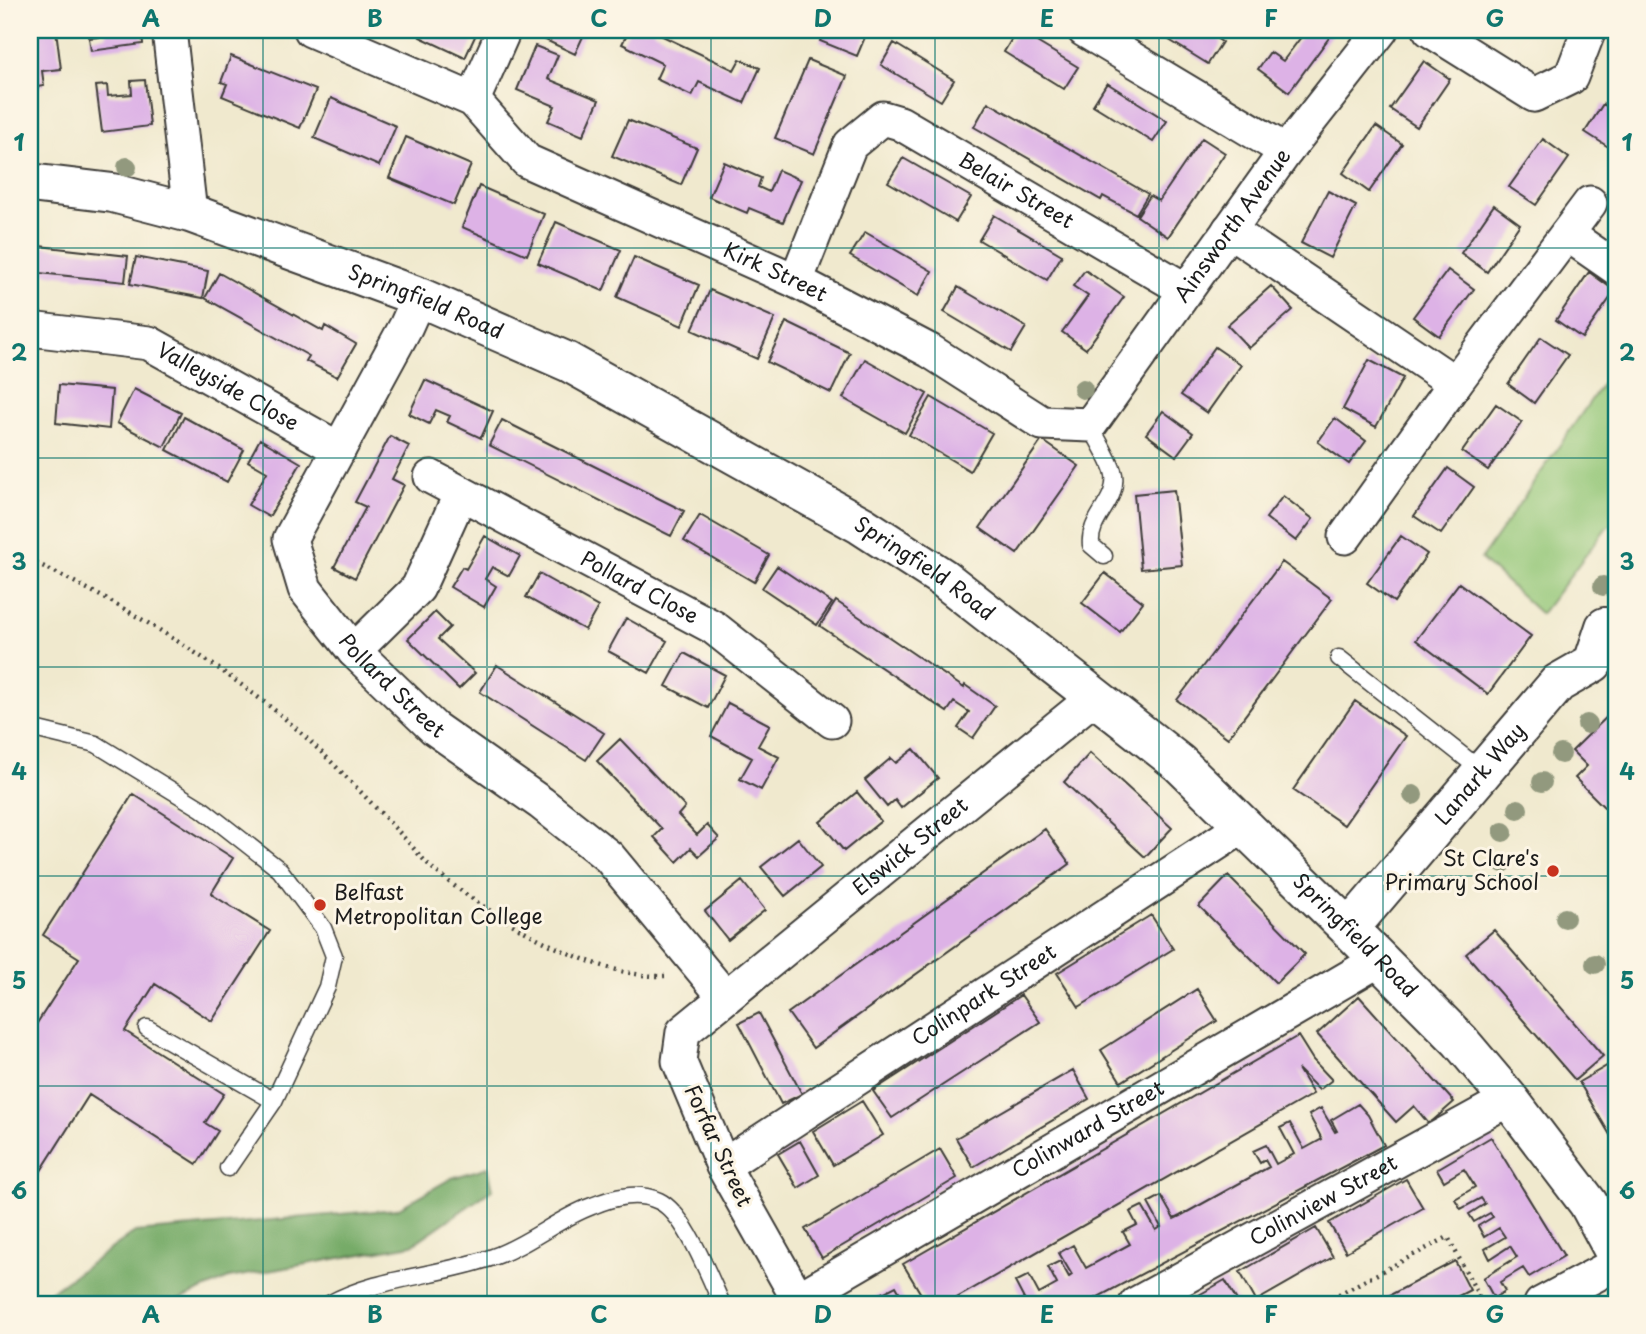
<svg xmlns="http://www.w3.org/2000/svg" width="1646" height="1334" viewBox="0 0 1646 1334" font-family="'Playpen Sans',sans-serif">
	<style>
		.green { fill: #93c677; stroke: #58714a; stroke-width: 2 }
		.forest { fill: #76ab68; stroke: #496442; stroke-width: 2 }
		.building { fill: #ddb2e6 }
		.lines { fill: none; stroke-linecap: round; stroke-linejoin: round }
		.lane-casing { stroke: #3c3b37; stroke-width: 19 }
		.street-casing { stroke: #3c3b37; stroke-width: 37 }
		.secondary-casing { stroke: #3c3b37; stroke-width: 42 }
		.path { stroke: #3c3b37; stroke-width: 4.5; stroke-dasharray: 2 5; stroke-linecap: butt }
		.lane { stroke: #fff; stroke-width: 16 }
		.street { stroke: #fff; stroke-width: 33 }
		.secondary { stroke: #fff; stroke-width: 38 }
		.tree { fill: #92997e }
		.grid { fill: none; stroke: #0f766e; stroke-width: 2; stroke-opacity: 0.55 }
		.poi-dot { fill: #c8321e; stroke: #fcf5e5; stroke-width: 2.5 }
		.labels { text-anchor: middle; stroke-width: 6; stroke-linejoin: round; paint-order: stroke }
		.street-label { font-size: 21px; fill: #1c1c1c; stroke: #fcf5e5 }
		.poi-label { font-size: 21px; fill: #1c1c1c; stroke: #fcf5e5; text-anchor: end }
		.neatline { fill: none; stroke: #0f766e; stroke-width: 2.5 }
		.grid-label { font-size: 23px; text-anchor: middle; font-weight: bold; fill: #0f766e }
	</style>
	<rect width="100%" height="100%" fill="#fcf5e5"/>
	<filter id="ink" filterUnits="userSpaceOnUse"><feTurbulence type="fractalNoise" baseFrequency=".0143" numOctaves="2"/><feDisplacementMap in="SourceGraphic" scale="14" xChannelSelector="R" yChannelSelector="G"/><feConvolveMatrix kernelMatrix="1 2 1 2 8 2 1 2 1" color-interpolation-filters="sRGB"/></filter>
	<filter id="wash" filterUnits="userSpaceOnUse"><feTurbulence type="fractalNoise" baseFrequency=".00686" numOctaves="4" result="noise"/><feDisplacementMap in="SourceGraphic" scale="28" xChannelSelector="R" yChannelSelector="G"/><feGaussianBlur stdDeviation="1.57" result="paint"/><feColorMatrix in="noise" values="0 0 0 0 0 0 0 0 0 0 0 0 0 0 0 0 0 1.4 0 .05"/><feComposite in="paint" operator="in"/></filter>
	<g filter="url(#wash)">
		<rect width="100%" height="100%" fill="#f0e9ce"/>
		<path class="green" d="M1616 364V522L1607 527 1541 614 1481 559Z"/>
		<path class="forest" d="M488 1167 493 1189 412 1245 229 1278 170 1304H33L135 1232 397 1209 452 1178Z"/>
		<g id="blocks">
			<path class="building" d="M30 30H56L61 69 42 71 44 86 30 88Z
				M106 30H142L143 44 91 51 89 38 107 36Z
				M424 30H478L465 58 420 37Z
				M540 30H586L575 54 537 36Z
				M629 30H655L654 32 734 70 740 59 760 68 744 103 699 82 692 96 656 79 663 64 622 44Z
				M824 30H868L857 56 820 41Z
				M1017 30 1078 67 1064 89 1004 52Z
				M1153 30H1203L1222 42 1208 64Z
				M1299 30 1334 31 1289 92 1258 69 1270 52 1283 61 1304 33Z
				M894 43 954 80 941 101 881 65Z
				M535 46 558 55 548 79 599 100 583 136 548 121 555 106 517 90Z
				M231 56 316 90 300 128 222 96 227 84 221 82Z
				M808 60 847 76 814 154 775 138Z
				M1424 61 1450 79 1417 127 1390 109Z
				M145 80 150 126 102 132 96 86 107 85 108 96 132 94 131 81Z
				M1107 83 1167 121 1153 142 1093 105Z
				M331 98 396 126 379 166 314 138Z
				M988 102 1148 194 1136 214 1103 196 1101 200 974 127Z
				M1603 104 1616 113V139L1610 148 1585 132Z
				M628 120 697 148 681 185 612 156Z
				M1376 126 1402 144 1369 192 1343 173Z
				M406 137 471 165 454 205 389 178Z
				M1202 138 1225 153 1168 237 1137 216 1150 196 1159 201Z
				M1543 139 1569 158 1536 205 1509 187Z
				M903 158 971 197 956 222 888 182Z
				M724 162 761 178 758 187 769 192 778 170 801 180 783 222 749 208 747 213 709 197Z
				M479 186 544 214 527 255 462 227Z
				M1328 191 1356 206 1330 258 1301 243Z
				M1494 205 1520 224 1487 272 1461 253Z
				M994 215 1062 255 1047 280 979 240Z
				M556 222 621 250 603 291 538 263Z
				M865 232 932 271 918 296 850 256Z
				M30 245 128 256 125 282 30 272Z
				M136 257 208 271 203 298 130 284Z
				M634 257 699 285 682 326 617 297Z
				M1085 270 1124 297 1086 349 1062 332 1088 296 1073 286Z
				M1448 270 1474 289 1439 336 1413 317Z
				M1589 272 1615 291 1582 338 1556 320Z
				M219 273 323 331 325 326 356 344 337 377 306 361 309 356 205 298Z
				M1271 286 1293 310 1249 348 1227 325Z
				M958 287 1026 327 1011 352 944 312Z
				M710 290 775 318 757 359 692 330Z
				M786 322 850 353 831 393 767 362Z
				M1541 337 1568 355 1534 403 1508 384Z
				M1215 347 1241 365 1207 413 1181 395Z
				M865 359 927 394 905 433 843 398Z
				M1369 360 1403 378 1376 427 1343 409Z
				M425 380 493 411 481 438 447 422 450 416 436 410 429 424 409 414Z
				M59 385 112 390 109 429 56 423Z
				M134 389 181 413 164 447 117 423Z
				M931 397 992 433 970 471 909 435Z
				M1496 404 1522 422 1488 470 1462 452Z
				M1163 411 1193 433 1176 456 1146 434Z
				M184 417 244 450 227 482 167 450Z
				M1335 418 1366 441 1349 464 1318 442Z
				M502 420 684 511 671 536 489 445Z
				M390 436 409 446 392 479 404 485 355 578 334 567 366 507 355 502Z
				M260 439 301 463 269 517 248 505 267 472 248 461Z
				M1042 440 1079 466 1017 554 980 528Z
				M1448 468 1474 487 1441 534 1414 516Z
				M1174 490 1182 565 1141 569 1134 494Z
				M1283 496 1313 519 1296 541 1266 518Z
				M700 515 769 555 754 582 684 541Z
				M485 536 520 556 509 576 492 567 485 579 496 586 484 607 450 587 462 567 466 569Z
				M1401 536 1427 554 1394 602 1367 583Z
				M1282 562 1332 599 1228 738 1177 700Z
				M777 566 832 603 817 625 762 588Z
				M1105 573 1143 602 1120 632 1082 603Z
				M539 574 598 607 585 630 526 597Z
				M1459 583 1531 636 1488 694 1416 640Z
				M836 601 964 688 965 685 995 706 973 738 958 728 969 712 954 702 947 712 820 626Z
				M435 612 450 627 438 639 475 673 459 689 408 639Z
				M626 618 667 641 649 673 608 651Z
				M684 653 725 675 708 708 666 686Z
				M497 665 604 733 586 760 480 692Z
				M1355 701 1406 736 1344 825 1293 790Z
				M728 703 770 725 758 746 779 757 761 790 740 779 752 758 711 736Z
				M1616 708V819L1575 778 1587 766 1572 751Z
				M620 739 685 807 678 815 697 835 707 825 719 838 699 856 691 848 677 862 654 837 662 829 597 761Z
				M914 749 938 778 901 808 895 800 887 807 865 780 891 758 896 763Z
				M1090 753 1172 828 1145 857 1064 782Z
				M857 792 881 821 844 851 820 822Z
				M133 794 233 858 211 894 270 931 212 1021 155 984 125 1031 224 1094 205 1123 218 1131 197 1164 89 1095 30 1188V1034L79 958 43 935Z
				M1045 829 1070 864 813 1048 788 1013Z
				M798 838 821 867 785 896 761 867Z
				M1228 876 1305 954 1276 983 1199 906Z
				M742 881 765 910 728 940 705 911Z
				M1151 915 1173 949 1079 1007 1057 973Z
				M1494 930 1603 1056 1575 1080 1466 954Z
				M1197 989 1217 1021 1121 1082 1101 1050Z
				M1021 995 1040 1022 892 1118 873 1091Z
				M1359 996 1454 1102 1429 1124 1414 1106 1396 1122 1317 1034Z
				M759 1013 802 1094 781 1104 739 1023Z
				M1298 1036 1313 1060 1332 1080 1319 1090 1298 1069 1313 1094 946 1304H927L903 1264Z
				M1612 1063 1616 1071V1145L1579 1082Z
				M1073 1070 1089 1099 973 1167 956 1138Z
				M862 1101 883 1135 833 1165 813 1131Z
				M1358 1104 1368 1115 1384 1145 1085 1304H1019L1025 1301 1015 1282 1029 1275 1039 1294 1057 1284 1048 1267 1060 1261 1069 1277 1072 1275 1059 1253 1073 1245 1086 1268 1130 1244 1123 1232 1137 1225 1130 1212 1142 1206 1156 1230 1161 1227 1148 1203 1161 1196 1174 1219 1180 1216 1269 1167 1265 1160 1260 1163 1253 1151 1266 1145 1276 1164 1294 1154 1280 1128 1290 1123 1304 1149 1322 1139 1309 1115 1321 1108 1335 1132 1337 1131 1331 1120Z
				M1491 1137 1564 1256 1529 1277 1523 1268 1500 1282 1505 1291 1494 1298 1483 1278 1517 1257 1510 1246 1490 1259 1485 1249 1505 1237 1499 1228 1484 1237 1478 1226 1493 1217 1490 1213 1474 1222 1469 1214 1485 1204 1481 1198 1461 1209 1455 1199 1475 1187 1464 1169 1444 1181 1437 1169Z
				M800 1141 819 1175 798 1188 778 1154Z
				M940 1149 957 1178 822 1258 805 1229Z
				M1406 1179 1423 1208 1346 1252 1329 1223Z
				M1316 1228 1333 1257 1256 1301 1240 1272Z
				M1455 1261 1470 1290 1443 1304H1373Z
				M1225 1280 1239 1304H1183L1206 1291Z
				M896 1286 906 1304H866L865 1302Z"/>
		</g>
	</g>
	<g filter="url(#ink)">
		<use href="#blocks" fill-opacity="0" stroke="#3c3b37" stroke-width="2"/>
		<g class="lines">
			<g class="lane-casing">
				<path id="lane" d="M1090 425C1096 438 1112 462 1114 475 1118 502 1088 518 1091 545L1104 556
					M1339 658 1482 771
					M30 728 96 744 202 809 280 870 323 928 334 956 327 987 274 1101 228 1168
					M147 1028 274 1101
					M329 1304C378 1277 440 1276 493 1257 528 1245 557 1219 592 1206 614 1197 637 1191 659 1201 686 1214 709 1277 722 1304"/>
			</g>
			<g class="street-casing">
				<g id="street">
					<path d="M169 30 190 213"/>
					<path id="s1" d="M311 30 473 100 527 161 796 281 930 351 1042 423 1090 425 1286 151 1381 30"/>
					<path d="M1084 30 1286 151"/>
					<path d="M1430 30 1534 95 1571 77 1589 30"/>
					<path d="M473 100 504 30"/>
					<path d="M1229 230 1455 383"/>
					<path d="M1567 234 1616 268"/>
					<path id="s2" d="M796 281 850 145 883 118 900 123 1184 289"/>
					<path id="s3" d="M419 297 406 326 290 539 305 589 354 651 434 728 541 803 609 857 724 996"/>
					<path id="s4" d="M30 329 149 343 339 449"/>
					<path id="s5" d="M431 477 713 627 832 721"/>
					<path d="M1345 537 1455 383 1590 203"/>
					<path d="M354 651 418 588 461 493"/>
					<path id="s6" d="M723 1166 1245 825"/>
					<path id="s7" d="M798 1299 1379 960"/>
					<path id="s8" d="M801 1304 723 1166 679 1061 683 1032 1096 696"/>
					<path id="s9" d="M1136 1304 1509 1099"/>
					<path d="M1541 1304 1616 1264"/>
				</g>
			</g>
			<g class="secondary-casing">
				<g id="secondary">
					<path id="s10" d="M30 183 113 193 190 213 419 297 568 362 861 525 943 578 1179 763 1349 929 1460 1041 1509 1099 1588 1203 1616 1255"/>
					<path id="s11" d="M1349 929 1558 683 1593 663 1605 627"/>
				</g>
			</g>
			<path class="path" d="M30 560C118 602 200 651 277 712 317 745 358 789 394 827 409 842 422 860 438 873 491 917 595 979 665 976
				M1320 1304 1448 1237 1483 1304"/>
			<use href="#lane" class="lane"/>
			<use href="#street" class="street"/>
			<use href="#secondary" class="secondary"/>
		</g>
		<g class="tree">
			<circle cx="127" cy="167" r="10"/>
			<circle cx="1083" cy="389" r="10"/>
			<circle cx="1603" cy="586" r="10"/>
			<circle cx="1587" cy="724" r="10"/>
			<circle cx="1561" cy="754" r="10"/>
			<circle cx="1542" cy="782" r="10"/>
			<circle cx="1413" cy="795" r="10"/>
			<circle cx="1518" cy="809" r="10"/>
			<circle cx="1503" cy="832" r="10"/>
			<circle cx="1503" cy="863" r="10"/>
			<circle cx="1565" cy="918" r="10"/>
			<circle cx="1595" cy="964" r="10"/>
		</g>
	</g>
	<path class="grid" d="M263 30V1304M487 30V1304M711 30V1304M935 30V1304M1159 30V1304M1383 30V1304M30 248H1616M30 458H1616M30 667H1616M30 876H1616M30 1086H1616"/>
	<g class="poi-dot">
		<circle cx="1553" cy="871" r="7"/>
		<circle cx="320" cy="905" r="7"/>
	</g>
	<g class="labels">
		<g class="street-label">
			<text dy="7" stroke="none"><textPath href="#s2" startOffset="341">Belair Street</textPath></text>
			<text dy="7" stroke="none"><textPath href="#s1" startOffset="1130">Ainsworth Avenue</textPath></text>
			<text dy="7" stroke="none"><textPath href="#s1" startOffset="530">Kirk Street</textPath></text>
			<text dy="7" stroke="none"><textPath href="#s10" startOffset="415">Springfield Road</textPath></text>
			<text dy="7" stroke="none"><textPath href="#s4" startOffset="210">Valleyside Close</textPath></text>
			<text dy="7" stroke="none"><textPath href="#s10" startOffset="982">Springfield Road</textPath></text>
			<text dy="7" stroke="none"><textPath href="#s5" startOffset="236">Pollard Close</textPath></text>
			<text dy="7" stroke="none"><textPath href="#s3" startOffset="457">Pollard Street</textPath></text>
			<text dy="7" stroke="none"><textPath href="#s11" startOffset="203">Lanark Way</textPath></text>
			<text dy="7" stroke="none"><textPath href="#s8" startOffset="595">Elswick Street</textPath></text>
			<text dy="7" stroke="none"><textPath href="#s10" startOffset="1549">Springfield Road</textPath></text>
			<text dy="7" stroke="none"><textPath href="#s6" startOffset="312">Colinpark Street</textPath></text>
			<text dy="7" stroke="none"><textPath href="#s7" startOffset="336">Colinward Street</textPath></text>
			<text transform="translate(718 1146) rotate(65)" y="7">Forfar Street</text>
			<text dy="7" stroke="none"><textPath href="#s9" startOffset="214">Colinview Street</textPath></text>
		</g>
		<g class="poi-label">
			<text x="1539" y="866">St Clare's<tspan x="1539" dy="24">Primary School</tspan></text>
			<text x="334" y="900" text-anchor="start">Belfast<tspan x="334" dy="24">Metropolitan College</tspan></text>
		</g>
	</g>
	<rect width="1646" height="1334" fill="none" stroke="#fcf5e5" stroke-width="77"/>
	<rect x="38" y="38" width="1570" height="1258" class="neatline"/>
	<g class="grid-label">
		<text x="151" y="27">A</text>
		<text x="375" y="27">B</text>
		<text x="599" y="27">C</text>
		<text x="823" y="27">D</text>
		<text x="1047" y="27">E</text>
		<text x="1271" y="27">F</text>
		<text x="1495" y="27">G</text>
		<text x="19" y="151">1</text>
		<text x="1627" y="151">1</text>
		<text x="19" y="361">2</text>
		<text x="1627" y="361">2</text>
		<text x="19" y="570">3</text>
		<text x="1627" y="570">3</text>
		<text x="19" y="780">4</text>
		<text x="1627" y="780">4</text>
		<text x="19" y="989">5</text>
		<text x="1627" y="989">5</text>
		<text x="19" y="1199">6</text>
		<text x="1627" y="1199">6</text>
		<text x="151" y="1323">A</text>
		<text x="375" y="1323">B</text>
		<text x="599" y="1323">C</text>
		<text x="823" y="1323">D</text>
		<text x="1047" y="1323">E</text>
		<text x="1271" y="1323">F</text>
		<text x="1495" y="1323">G</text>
	</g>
</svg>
